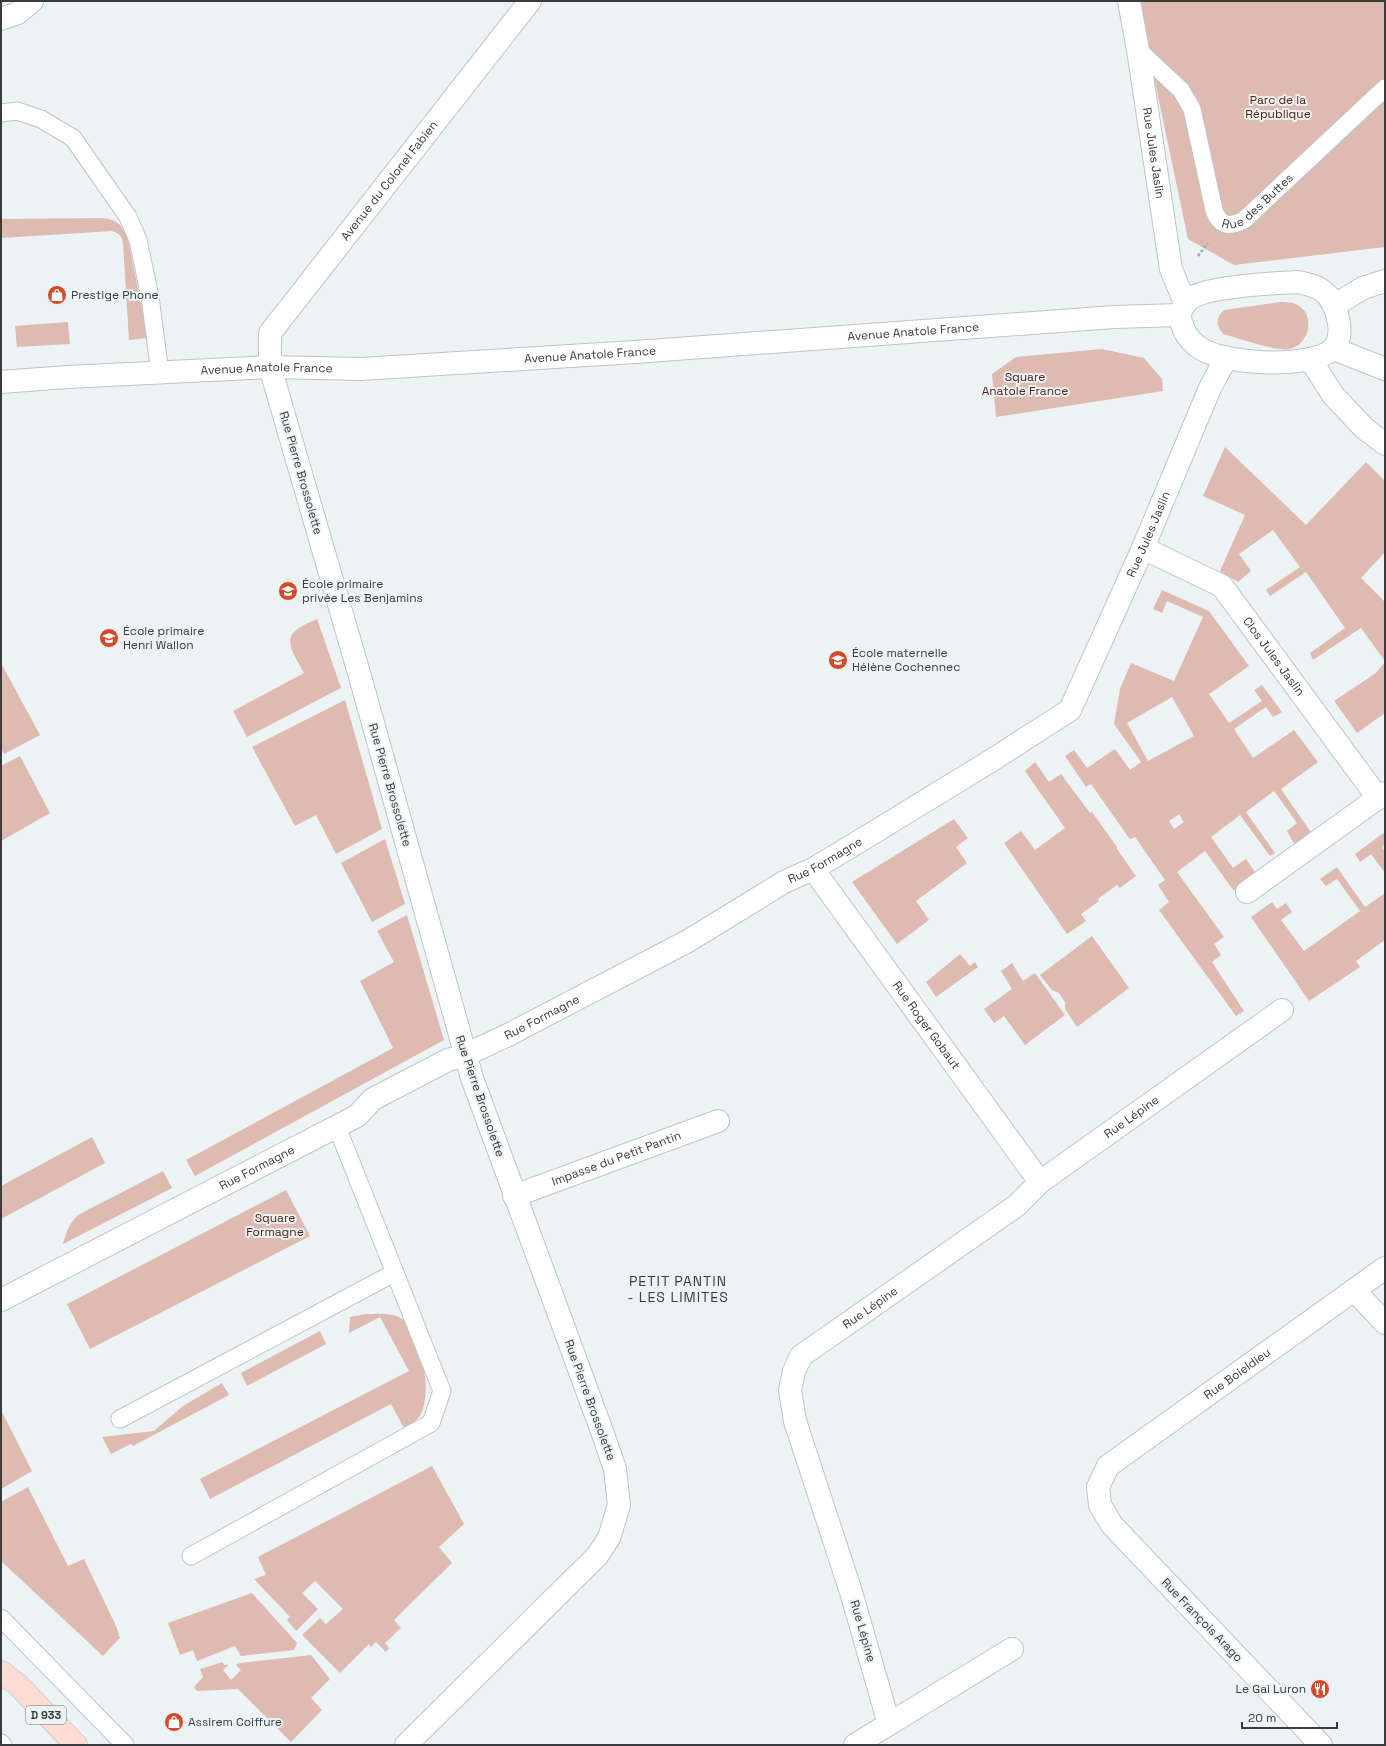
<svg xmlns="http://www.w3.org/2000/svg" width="1386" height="1746" viewBox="0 0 1386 1746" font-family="'Space Grotesk',sans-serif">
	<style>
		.green { fill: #debab1; fill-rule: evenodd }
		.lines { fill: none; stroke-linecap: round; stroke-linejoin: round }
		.service-casing { stroke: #bec5c6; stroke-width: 19 }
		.minor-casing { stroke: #bec5c6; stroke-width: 24 }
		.tertiary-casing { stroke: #bec5c6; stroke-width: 24 }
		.primary-casing { stroke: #cfd0d0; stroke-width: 24 }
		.path { stroke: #a7adae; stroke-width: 2.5; stroke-dasharray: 3 2; stroke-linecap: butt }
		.service { stroke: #fff; stroke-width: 17 }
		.minor { stroke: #fff; stroke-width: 22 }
		.tertiary { stroke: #fff; stroke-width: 22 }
		.primary { stroke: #fedcd4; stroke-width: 22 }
		.labels { text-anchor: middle; stroke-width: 4; stroke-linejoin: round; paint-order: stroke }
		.shield { fill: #ecf3f4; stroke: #6f7373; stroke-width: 1 }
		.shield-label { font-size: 11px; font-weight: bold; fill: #393c3c }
		.park-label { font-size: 12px; fill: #532014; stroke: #ecf3f4 }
		.street-label { font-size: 12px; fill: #393c3c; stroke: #ecf3f4 }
		.poi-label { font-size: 12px; fill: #393c3c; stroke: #ecf3f4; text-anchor: start }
		.quarter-label { font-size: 14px; letter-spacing: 1px; fill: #393c3c; stroke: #ecf3f4 }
	</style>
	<rect width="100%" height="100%" fill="#ecf3f4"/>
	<path class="green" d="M1138 1H1385V247L1234 265 1188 239Z
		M102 218C115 219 121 224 127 235L148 338 129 340 123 243C122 236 119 233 112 231L1 238V219Z
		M1280 302C1284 302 1289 302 1293 303 1316 310 1312 343 1290 349 1277 352 1238 338 1223 334 1216 325 1215 319 1224 310Z
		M68 322 70 344 17 347 15 326Z
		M1102 349 1144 358 1162 379 1163 391 996 417 992 374 1016 357Z
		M1225 447 1306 525 1366 462 1385 481V552L1361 578 1385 602V661L1361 628 1313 660 1310 653 1345 628 1306 572 1270 596 1266 590 1300 567 1273 530 1239 554 1251 571 1238 582 1220 571 1245 515 1203 496Z
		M1162 590 1209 611 1249 666 1209 694 1229 723 1262 701 1254 690 1262 685 1282 712 1273 717 1266 707 1234 729 1253 758 1294 730 1318 762 1281 789 1313 835 1296 847 1287 831 1297 823 1274 791 1246 812 1275 853 1270 856 1240 815 1211 837 1233 868 1246 859 1257 875 1234 891 1205 851 1177 872 1224 937 1214 944 1221 955 1212 962 1244 1011 1236 1016 1159 910 1169 902 1158 885 1165 880 1135 837 1131 839 1129 838 1091 784 1086 787 1065 756 1074 750 1087 768 1115 749 1130 770 1141 762 1114 724 1120 689 1131 663 1174 681 1203 617 1167 601 1162 613 1153 609ZM1172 697 1194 736 1148 761 1127 723ZM1179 814 1184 822 1174 829 1169 821Z
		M317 619 341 688 247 737 233 711 304 673C299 662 282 642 295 631 301 626 310 622 317 619Z
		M1385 662V713L1357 733 1334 701 1376 673Z
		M1 663 40 735 4 754 1 748Z
		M345 700 382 829 336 854 316 815 295 826 252 747Z
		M20 756 50 813 1 841V766Z
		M1035 762 1049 782 1061 774 1090 813 1092 812 1117 847V849L1136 876 1120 888 1117 885 1098 899 1099 901 1081 914 1086 921 1067 934 1004 843 1021 831 1035 850 1065 828 1025 771Z
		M954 819 968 838 956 847 967 863 916 901 929 920 897 944 852 882Z
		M1385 832V844L1382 847 1385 851V873L1371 854 1360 862 1355 854Z
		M385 839 405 904 372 922 341 863Z
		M1337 867 1365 907 1385 893V940L1356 961 1360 967 1309 1001 1251 917 1272 902 1277 909 1286 903 1292 912 1281 920 1304 951 1360 911 1337 879 1326 886 1320 879Z
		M407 915 444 1040 195 1176 186 1160 393 1048 360 981 394 962 377 931Z
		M1092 936 1129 988 1077 1027 1065 1009V1002L1059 993 1052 990 1040 975Z
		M960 954 970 966 975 962 978 967 936 997 926 982Z
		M1012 963 1023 981 1035 973 1065 1015 1025 1045 1004 1016 994 1023 984 1009 1012 989 1001 971Z
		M92 1137 105 1163 1 1219V1186Z
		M163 1171 172 1188 63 1244C66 1232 69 1224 78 1215Z
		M286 1190 310 1236 90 1349 67 1304Z
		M366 1314C376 1314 393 1312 402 1319 422 1335 434 1395 419 1417 416 1421 409 1425 404 1428L391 1404 210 1499 200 1479 409 1371 380 1317 349 1333 350 1317Z
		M320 1331 326 1344 247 1386 241 1373Z
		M222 1383 229 1395 133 1446 131 1444 111 1454 102 1437 154 1431 183 1406Z
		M1 1410 32 1471 1 1489Z
		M432 1466 464 1524 439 1547 452 1563 394 1620 401 1628 385 1643 389 1648 386 1652 376 1642 371 1647 369 1644 340 1673 302 1635 320 1618 326 1624 343 1609 315 1581 302 1593 318 1609 296 1631 287 1620 290 1617 254 1579 266 1575 258 1557Z
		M28 1487 68 1566 84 1559 116 1626 120 1638 103 1656 1 1561V1502Z
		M252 1593 297 1643 294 1650 241 1656 235 1646 197 1661 193 1650 180 1655 168 1623Z
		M311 1655 330 1679 311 1698 322 1710 291 1742 238 1689 197 1691 194 1687 203 1677 200 1669 223 1662 224 1665H229L223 1670 231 1680 241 1670 236 1665 240 1663Z"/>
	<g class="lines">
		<g class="service-casing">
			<g id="service">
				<path id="s1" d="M1138 50 1181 90 1192 109 1214 210C1220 227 1230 227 1244 220L1385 88"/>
				<path d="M1 113 17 111 41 119 73 138 128 217 138 240 150 297 160 373"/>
				<path d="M120 1419 394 1273"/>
				<path d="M191 1556 431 1423 442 1391 337 1127"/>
				<path d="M1 1618 125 1745"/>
				<path d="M1 1743 3 1745"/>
			</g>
		</g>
		<g class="minor-casing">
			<g id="minor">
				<path id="s2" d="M1129 1 1138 50 1171 269 1185 303"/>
				<path d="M1 19 18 13 32 1"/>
				<path d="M1310 359 1333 395 1364 428 1385 444"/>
				<path id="s3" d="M1143 548 1222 586 1378 798"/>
				<path id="s4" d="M813 869 1040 1182"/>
				<path d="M1247 892 1385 793"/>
				<path id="s5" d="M514 1196 718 1121"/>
				<path d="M1354 1290 1385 1323"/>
				<path id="s6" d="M1 1300 357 1116 373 1099 448 1060 465 1055 506 1036 688 941 784 882 813 869 840 853 989 762 1070 710 1143 548 1210 388 1226 358"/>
				<path d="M889 1724 1012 1649"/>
				<path id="s7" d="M406 1745 597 1556 609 1538 619 1505 615 1469 603 1434 472 1078 359 673 270 367V333L530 1"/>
				<path id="s8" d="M855 1745 889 1724 851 1592 795 1421 790 1390 794 1371 801 1356 1016 1206 1040 1182 1282 1010"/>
				<path id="s9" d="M1321 1745 1112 1525 1100 1505 1098 1487 1108 1466 1385 1268"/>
			</g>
		</g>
		<g class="tertiary-casing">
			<g id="tertiary">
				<path d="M1298 282C1307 284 1317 286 1324 292 1337 302 1347 338 1332 350 1308 369 1220 365 1197 346 1185 336 1183 329 1179 315 1182 308 1185 302 1191 298 1209 286 1275 283 1298 282Z"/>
				<path d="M1335 305 1363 288 1385 281"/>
				<path d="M1334 349 1385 369"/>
				<path id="s10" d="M1 382 67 377 270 367 361 369 635 352 1114 317 1179 315"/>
			</g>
		</g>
		<g class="primary-casing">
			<path id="primary" d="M1 1672 17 1684 76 1745"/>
		</g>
		<path class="path" d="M1198 256 1208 243"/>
		<use href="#service" class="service"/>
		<use href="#minor" class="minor"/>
		<use href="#tertiary" class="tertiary"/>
		<use href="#primary" class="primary"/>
	</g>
	<defs>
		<g id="shop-disc" transform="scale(1)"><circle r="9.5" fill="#d44a29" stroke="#ecf3f4"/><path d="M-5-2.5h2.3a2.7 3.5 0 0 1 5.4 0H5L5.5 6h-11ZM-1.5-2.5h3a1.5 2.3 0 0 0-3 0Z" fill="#fff"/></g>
		<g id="school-disc" transform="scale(1)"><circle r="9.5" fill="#d44a29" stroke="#ecf3f4"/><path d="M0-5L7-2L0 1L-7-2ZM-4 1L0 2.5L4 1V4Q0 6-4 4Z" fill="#fff"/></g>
		<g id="restaurant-disc" transform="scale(1)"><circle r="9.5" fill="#d44a29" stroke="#ecf3f4"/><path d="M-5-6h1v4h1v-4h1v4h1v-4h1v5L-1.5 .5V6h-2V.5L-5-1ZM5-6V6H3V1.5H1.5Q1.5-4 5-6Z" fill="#fff"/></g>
	</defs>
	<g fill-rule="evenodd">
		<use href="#shop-disc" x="57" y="295"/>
		<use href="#school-disc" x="288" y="591"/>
		<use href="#school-disc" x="109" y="638"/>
		<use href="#school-disc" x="838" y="660"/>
		<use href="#restaurant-disc" x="1320" y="1689"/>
		<use href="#shop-disc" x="174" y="1722"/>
	</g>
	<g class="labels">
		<rect class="shield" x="26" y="1706" width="40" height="18" rx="3"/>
		<g class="shield-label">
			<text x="46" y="1719">D 933</text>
		</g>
		<g class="park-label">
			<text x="1278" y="104">Parc de la<tspan x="1278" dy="14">République</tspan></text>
			<text x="1025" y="381">Square<tspan x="1025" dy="14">Anatole France</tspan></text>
			<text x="275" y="1222">Square<tspan x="275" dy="14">Formagne</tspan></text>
		</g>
		<g class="street-label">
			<text dy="4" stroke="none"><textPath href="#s2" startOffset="154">Rue Jules Jaslin</textPath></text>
			<text dy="4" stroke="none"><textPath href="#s7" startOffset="1744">Avenue du Colonel Fabien</textPath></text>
			<text dy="4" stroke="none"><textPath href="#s1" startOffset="243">Rue des Buttes</textPath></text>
			<text dy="4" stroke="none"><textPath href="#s10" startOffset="914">Avenue Anatole France</textPath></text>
			<text dy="4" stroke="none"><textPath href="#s10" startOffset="590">Avenue Anatole France</textPath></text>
			<text dy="4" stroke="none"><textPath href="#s10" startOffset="266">Avenue Anatole France</textPath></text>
			<text transform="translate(301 473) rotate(74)" y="4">Rue Pierre Brossolette</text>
			<text dy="4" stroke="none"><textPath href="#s6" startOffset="1416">Rue Jules Jaslin</textPath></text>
			<text dy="4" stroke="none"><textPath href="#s3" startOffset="175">Clos Jules Jaslin</textPath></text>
			<text transform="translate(390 785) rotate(74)" y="4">Rue Pierre Brossolette</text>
			<text dy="4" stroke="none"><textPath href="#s6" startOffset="936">Rue Formagne</textPath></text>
			<text dy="4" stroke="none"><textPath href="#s6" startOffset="612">Rue Formagne</textPath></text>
			<text dy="4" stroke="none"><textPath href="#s4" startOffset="193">Rue Roger Gobaut</textPath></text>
			<text transform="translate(480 1096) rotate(71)" y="4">Rue Pierre Brossolette</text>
			<text dy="4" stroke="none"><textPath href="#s8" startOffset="833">Rue Lépine</textPath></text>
			<text dy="4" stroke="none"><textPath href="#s5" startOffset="109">Impasse du Petit Pantin</textPath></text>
			<text dy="4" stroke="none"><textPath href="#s6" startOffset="288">Rue Formagne</textPath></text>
			<text dy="4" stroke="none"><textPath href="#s8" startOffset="509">Rue Lépine</textPath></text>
			<text dy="4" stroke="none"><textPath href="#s9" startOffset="527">Rue Boieldieu</textPath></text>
			<text transform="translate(590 1400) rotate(70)" y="4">Rue Pierre Brossolette</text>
			<text transform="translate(1202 1620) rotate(46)" y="4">Rue François Arago</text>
			<text transform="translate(863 1631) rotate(74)" y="4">Rue Lépine</text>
		</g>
		<g class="poi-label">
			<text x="71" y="299">Prestige Phone</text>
			<text x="302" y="588">École primaire<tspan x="302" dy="14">privée Les Benjamins</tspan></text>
			<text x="123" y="635">École primaire<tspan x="123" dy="14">Henri Wallon</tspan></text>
			<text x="852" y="657">École maternelle<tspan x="852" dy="14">Hélène Cochennec</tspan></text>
			<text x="1306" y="1693" text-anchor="end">Le Gai Luron</text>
			<text x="188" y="1726">Assirem Coiffure</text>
		</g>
		<g class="quarter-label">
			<text x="678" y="1286">PETIT PANTIN<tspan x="678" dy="16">- LES LIMITES</tspan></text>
		</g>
	</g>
	<rect width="1386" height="1746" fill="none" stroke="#393c3c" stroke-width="4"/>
	<path d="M1242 1722v6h95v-6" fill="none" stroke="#393c3c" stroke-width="2"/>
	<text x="1248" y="1722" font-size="12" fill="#393c3c" stroke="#ecf3f4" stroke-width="3" paint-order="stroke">20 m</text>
</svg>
